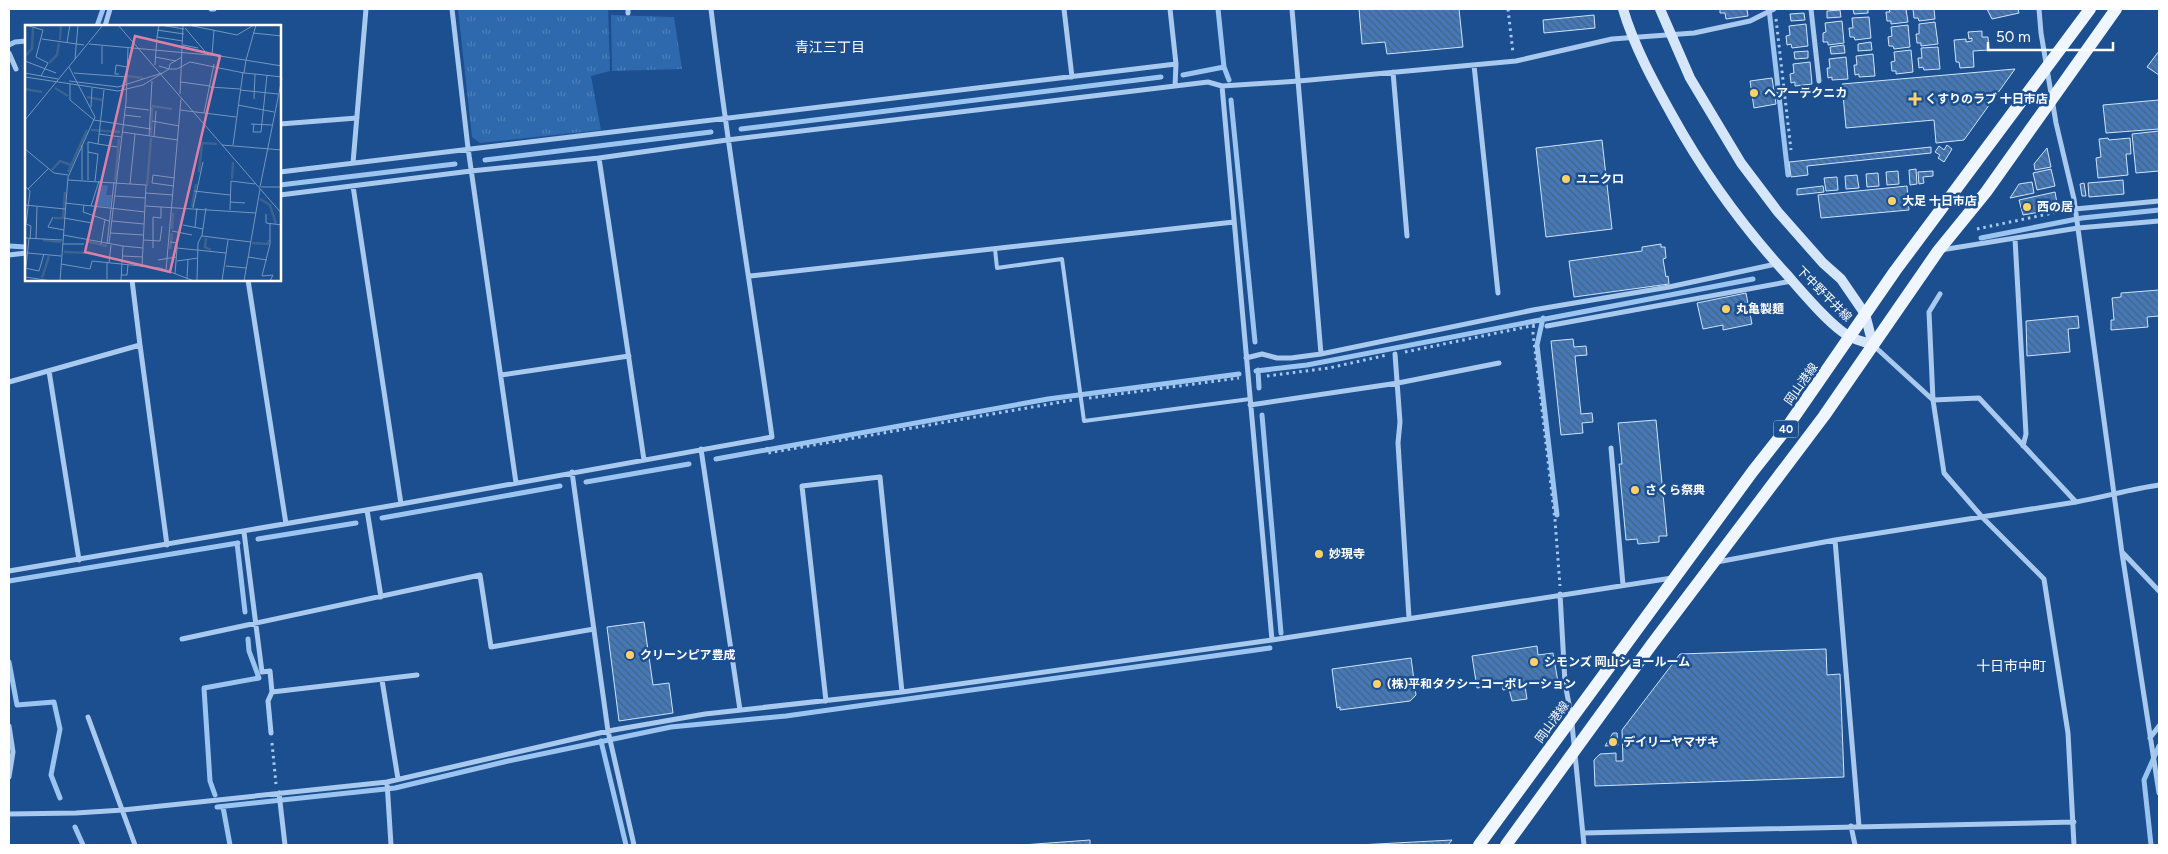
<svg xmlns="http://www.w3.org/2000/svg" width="2168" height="854" viewBox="0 0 2168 854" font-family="Figtree,'Noto Sans JP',sans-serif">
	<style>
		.park { fill: url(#park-tufts) }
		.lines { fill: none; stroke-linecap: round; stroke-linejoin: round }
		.stream { stroke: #9cc4f0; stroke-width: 5 }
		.building { fill: url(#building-back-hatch); stroke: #cfe3fa }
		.path { stroke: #a9c9ee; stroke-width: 3; stroke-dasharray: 2.5 4; stroke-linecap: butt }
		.lane { stroke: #a9c9ee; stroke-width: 4 }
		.street { stroke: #a9c9ee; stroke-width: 5 }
		.secondary { stroke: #d6e6fa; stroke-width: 10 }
		.primary { stroke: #f0f6ff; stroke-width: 12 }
		.poi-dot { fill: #ffd166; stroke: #1b4f8f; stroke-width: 2 }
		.labels { text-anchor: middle; stroke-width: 5; stroke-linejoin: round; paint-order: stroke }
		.shield { fill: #1b4f8f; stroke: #bbcadd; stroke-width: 1 }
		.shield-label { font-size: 11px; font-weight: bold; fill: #fff }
		.poi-label { font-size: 12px; font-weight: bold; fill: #fff; stroke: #1b4f8f; text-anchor: start }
		.street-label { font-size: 12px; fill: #fff; stroke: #1b4f8f }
		.neighbourhood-label { font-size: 14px; fill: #fff; stroke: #1b4f8f }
		.inset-river { fill: none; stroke: #3c6290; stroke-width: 2.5 }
		.inset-road { fill: none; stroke: #7695bc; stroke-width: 1 }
		.view { fill: #dd80a5; fill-opacity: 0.15; stroke: #dd80a5; stroke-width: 2.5 }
		.inset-edge { fill: none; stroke: #fff; stroke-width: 2.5 }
	</style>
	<defs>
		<pattern id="park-tufts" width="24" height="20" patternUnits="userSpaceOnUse" patternTransform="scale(1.25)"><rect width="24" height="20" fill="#2e69ad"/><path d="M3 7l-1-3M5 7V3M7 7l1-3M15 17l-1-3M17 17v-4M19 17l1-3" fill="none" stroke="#4d80b9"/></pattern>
		<pattern id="building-back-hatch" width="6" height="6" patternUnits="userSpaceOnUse" patternTransform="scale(1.25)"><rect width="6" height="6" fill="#4478b7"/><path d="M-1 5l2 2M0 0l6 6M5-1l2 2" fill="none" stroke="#486282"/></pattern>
	</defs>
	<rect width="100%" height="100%" fill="#1b4f8f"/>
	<path class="park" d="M458 9H608L610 71 591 76 601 130 480 143 472 137Z
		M611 15 674 17 682 69 612 71Z"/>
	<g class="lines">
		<path class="stream" d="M1218 9 1224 67
			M1769 9 1788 175
			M97 26 103 9
			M9 45 15 42 26 41
			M1183 75 1224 67 1229 80
			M1231 100 1255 342
			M741 129 1161 77
			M485 160 711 132
			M280 185 455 164
			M1981 238 2082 218 2159 210
			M9 246 26 247
			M1543 318 1537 345 1557 515
			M1258 370 1259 388
			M1256 371 1307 365 1753 279
			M1262 415 1281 633
			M716 459 1048 399 1239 374
			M586 482 689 464
			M382 518 560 486
			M258 539 356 523
			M237 543 245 612
			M9 581 238 543
			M9 662 17 705 54 702 60 729 51 775 60 798
			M601 741 626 845
			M215 795 210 781 204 688 259 678 249 651 248 639
			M217 807 395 788 508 761 671 727 786 716 1270 648
			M223 807 230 845
			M75 827 83 845
			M2151 845 2144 780 2159 746"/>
	</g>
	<path class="building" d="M1359 9H1459L1463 47 1387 54 1385 42 1362 44Z
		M1720 9H1747L1748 16 1726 19 1725 13H1720Z
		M1853 9H1868V13L1854 14Z
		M1889 9H1906L1908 22 1891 24V21H1887L1886 12H1890Z
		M1913 9H1934L1935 19 1919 21 1918 18H1914Z
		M1987 9H2018L2019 13 1992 19Z
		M1840 10 1841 17 1827 18V11Z
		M1804 13 1805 20 1791 21 1790 14Z
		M1594 15 1595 28 1544 33 1543 20Z
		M1869 17 1871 38 1855 40 1854 37H1850L1849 28H1853L1852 18Z
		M1842 21 1844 43 1828 45V42H1823V33L1826 32 1825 23Z
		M1935 22 1938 44 1921 46V43H1917L1916 34H1919V24Z
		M1806 24 1808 46 1792 48 1791 44 1787 45 1786 36 1790 35 1789 26Z
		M1908 25 1910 47 1894 49 1893 46H1889L1888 37 1892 36 1891 27Z
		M1982 31V37H1988L1989 50 1973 51 1974 67 1960 68 1959 62H1956L1954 40 1966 39V42L1972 41V38L1969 39 1968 32Z
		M1871 42 1872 50 1858 51V44Z
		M1844 45 1845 53 1831 54 1830 47Z
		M1938 47 1940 69 1924 70 1923 67 1919 68 1918 58H1922L1921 48Z
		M1911 50 1913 72 1896 74V71H1892L1891 62 1895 61 1894 52Z
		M1808 51V58L1795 59 1794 52Z
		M2159 51V75L2147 67Z
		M1873 54 1875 76 1859 77V74L1855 75 1854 65H1857L1856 56Z
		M1846 57 1848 79 1832 80V77L1828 78 1827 68H1830L1829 59Z
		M1810 62 1812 84 1795 86V82L1791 83 1790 74 1794 73 1793 64Z
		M2015 69 1964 140 1936 143 1934 120 1846 128 1842 84Z
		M1772 78 1776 104 1754 108 1750 81Z
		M2159 100V129L2106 133 2103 105Z
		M2159 131V171L2136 173 2132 134Z
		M2108 138 2109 140 2130 138 2131 154H2126L2128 175 2098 178 2096 158 2101 157 2099 139Z
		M1602 140 1612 229 1546 237 1536 148Z
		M1947 145 1952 149 1944 162 1938 158 1940 155 1935 152 1939 146 1944 150Z
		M1931 147V153L1807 166 1808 175 1791 177 1789 162Z
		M2047 148 2051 167 2035 170 2034 164Z
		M1916 169 1917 184 1910 185 1909 170Z
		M2051 169 2055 186 2037 190 2033 173Z
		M1898 171 1899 184 1887 185 1886 172Z
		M1933 171V176L1923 177 1924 183 1919 184 1918 172Z
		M1878 173 1879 186 1867 187 1866 174Z
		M1857 175 1859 188 1846 189 1845 176Z
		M1837 177 1838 190 1826 191 1824 178Z
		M2123 180 2124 194 2089 197 2088 183Z
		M2032 182 2034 193 2010 198 2019 184Z
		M2084 183 2086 196H2082L2080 184Z
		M1823 186 1824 192 1797 195V189Z
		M1907 186 1909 210 1821 218 1818 195Z
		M2055 192 2057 203 2061 202 2063 208 2023 215 2019 200Z
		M1661 244V247H1665L1666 258 1663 259 1666 277 1668 276 1669 284 1574 297 1569 261 1642 251V247Z
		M2159 290V316L2147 317 2148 327 2111 330V320H2114L2112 298 2121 297V293Z
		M1746 293 1752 324 1723 330V325L1703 329 1697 303Z
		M2078 316 2079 328 2068 329 2070 352 2027 356 2026 321Z
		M1573 339 1574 347 1586 346 1587 355 1575 356 1581 414 1592 413 1593 422 1582 423 1583 433 1561 435 1551 341Z
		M1656 420 1667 536H1659V542L1638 544 1637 539 1626 540 1619 464H1622L1618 423Z
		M644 622 653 685 669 683 673 713 619 721 607 627Z
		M1537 646 1538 655 1553 653 1558 682 1551 683V686L1541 688 1540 683 1525 686 1527 699 1512 701 1509 689 1503 690 1502 684 1477 688 1472 656Z
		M1826 649 1827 675 1840 674 1844 777 1595 786 1594 760 1600 754 1616 753V761H1623L1622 730 1680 654Z
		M1411 658 1416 695 1410 701 1340 710V707L1337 708 1332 669Z
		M1613 733H1617L1618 745 1605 746Z
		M1090 840V845H1022Z
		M1452 840 1448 845H1358Z"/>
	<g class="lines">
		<path class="path" d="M1508 9 1513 53
			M1776 19 1791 150
			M1977 229 2067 210
			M1534 319 1533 333 1555 520 1560 586
			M1405 352 1536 325
			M1267 376 1329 368 1387 355
			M1089 398 1239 378
			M767 447 768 453 1073 400
			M272 743 276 784"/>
		<path class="lane" d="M995 249 997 268 1062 259 1084 421 1250 399"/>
		<path class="street" d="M211 9H214
			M452 9 468 148 516 483
			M628 9V13
			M1064 9 1072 77
			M1170 9 1176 64 1175 86
			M1292 9 1321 354
			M1811 9 1819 81
			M2039 9 2041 33 2056 123 2074 199 2122 553 2159 793
			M105 26 110 9
			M9 53 16 69
			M1474 65 1498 293
			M1393 72 1407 236
			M1222 86 1272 640
			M280 124 357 118
			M599 158 644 460
			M353 163 366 9
			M280 172 1176 64
			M353 186 401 504
			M280 195 471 171 599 158 727 140 1208 82 1222 86 1299 81 1516 61 1612 39 1694 33 1750 21 1774 9
			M2075 209 2159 201
			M2015 239 2026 434 2023 446
			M1941 250 2078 228 2159 221
			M9 255 26 253
			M750 276 1234 222
			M248 280 286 524
			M1940 294 1929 312 1933 400 1979 398 2076 502
			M1547 326 1792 281
			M140 345 167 545
			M1873 345 1933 400 1944 473 1983 518 2044 579 2068 733 2074 845
			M1395 354 1400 422 1398 443 1409 618
			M1246 358 1262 354 1277 358H1291L1321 354 1533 310 1669 287 1776 264
			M49 371 79 560
			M501 375 629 356
			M9 382 140 345 132 280
			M1250 405 1398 383 1499 363
			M1611 448 1623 585
			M701 449 740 710
			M572 472 608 731 634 845
			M367 510 381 597
			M244 532 262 672 270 671 272 692 417 675
			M1835 540 1859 826
			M2123 553 2159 591
			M1717 562 1835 540 2076 502C2104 497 2131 489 2159 485
			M9 571 401 504 772 437C752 294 728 152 711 9
			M1560 594 1565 683 1571 715
			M182 639 480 575 491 647 594 629
			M382 680 398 779
			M826 701 802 486 880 477 902 692
			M88 717 135 845
			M1572 724 1584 845
			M9 726 13 752 9 777
			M271 733 268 701 272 692
			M2150 738 2159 726
			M387 782 391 845
			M279 793 285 845
			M9 814 76 813 123 810 387 782 608 731 705 714 902 692 1272 640 1672 578
			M1851 826 1855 845
			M1583 833 2074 822"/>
		<path class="secondary" d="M1623 9C1634 46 1653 81 1672 115 1705 175 1743 227 1789 277 1803 293 1833 329 1851 337 1858 341 1866 342 1873 345
			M1660 9 1690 78 1741 163 1778 212 1823 263 1841 279 1865 314 1873 345"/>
		<path class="primary" d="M1479 845 1753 471 1783 433 1895 271 2090 9
			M1506 845 1652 644 1824 416 1938 251 1986 192 2116 9"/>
	</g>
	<g class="poi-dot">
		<circle cx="1754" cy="93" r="5"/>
		<path d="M1912.5 91.5h5v5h5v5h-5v5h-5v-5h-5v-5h5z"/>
		<circle cx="1566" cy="179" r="5"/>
		<circle cx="1892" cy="201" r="5"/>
		<circle cx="2027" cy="207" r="5"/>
		<circle cx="1726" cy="309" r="5"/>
		<circle cx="1635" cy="490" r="5"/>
		<circle cx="1319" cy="554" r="5"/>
		<circle cx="630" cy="655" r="5"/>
		<circle cx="1534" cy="662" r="5"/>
		<circle cx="1377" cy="684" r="5"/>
		<circle cx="1613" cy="742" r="5"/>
	</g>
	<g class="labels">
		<rect class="shield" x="1773.5" y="420.5" width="25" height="17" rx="4"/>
		<g class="shield-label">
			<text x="1786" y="433">40</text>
		</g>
		<g class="poi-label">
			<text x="1764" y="97">ヘアーテクニカ</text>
			<text x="1925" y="103">くすりのラブ 十日市店</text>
			<text x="1576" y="183">ユニクロ</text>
			<text x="1902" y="205">大足 十日市店</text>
			<text x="2037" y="211">西の居</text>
			<text x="1736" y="313">丸亀製麺</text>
			<text x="1645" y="494">さくら祭典</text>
			<text x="1329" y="558">妙現寺</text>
			<text x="640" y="659">クリーンピア豊成</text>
			<text x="1544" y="666">シモンズ 岡山ショールーム</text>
			<text x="1387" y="688">(株)平和タクシーコーポレーション</text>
			<text x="1623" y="746">デイリーヤマザキ</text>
		</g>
		<g class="street-label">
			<text transform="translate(1824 294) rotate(45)" y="4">下中野平井線</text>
			<text transform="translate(1801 384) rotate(-55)" y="4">岡山港線</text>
			<text transform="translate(1552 722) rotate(-54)" y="4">岡山港線</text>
		</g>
		<g class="neighbourhood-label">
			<text x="830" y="52">青江三丁目</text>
			<text x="2011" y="671">十日市中町</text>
		</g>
	</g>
	<g transform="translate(25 25)">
		<rect width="256" height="256" fill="#1b4f8f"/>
		<path d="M77 160 83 161 81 170H87L85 182 71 181Z" fill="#2e69ad"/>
		<path class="inset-river" d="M35 15 36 0M0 31 7 24 8 3M24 38 32 30 34 18M102 51 118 53M30 63 43 71M0 64 17 67M62 72 77 75M127 81 147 84M66 105 95 107M126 110 127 82M27 145 35 136 46 140M43 147 62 105M174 147 177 118 192 119M207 154 208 137M90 156 94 114M122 161 126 113M235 174 245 180 251 199M167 182 171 159M29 193H38L40 167M147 204 148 188M181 213 180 222 186 225M18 215 36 217M61 216 82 221M227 218 243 219 244 215M145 224 147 208M39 227 65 228M17 253 24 231"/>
		<path class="inset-road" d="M0 0 18 5 11 32 23 38 16 51M93 0 257 189M134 0 132 12 158 16M135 0 159 4M163 0 212 10 229 0M160 3 183 30M132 5 159 9M228 8 257 11M17 14 59 20M42 17 45 0M64 19 195 31 257 41M158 20 173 23M77 21V39M187 30 189 5M130 32 151 36M50 34 53 0M221 35 219 48 230 49 229 74M221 35 231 0M0 36 31 48M130 40 132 12M134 41 144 44 145 39 157 32M0 48 33 54M49 48 102 52M94 49H90L91 40 102 42M230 49 257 52M0 52 93 66 118 60 144 44H152L165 37 219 48M44 56 93 62 137 48M156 57 185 61M45 59V75L69 95 126 104M185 62 215 64M215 65 253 69M155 69 158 0M213 80 249 87M66 82 67 63M100 82 124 85M155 85 211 92M179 88 189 39M99 90 116 92M0 95 78 0M127 96 154 101M226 99 247 100M229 99 228 107H236L242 50M97 107 153 115M74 109 96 112M124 111 127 56M129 112 131 86M73 119 92 122M57 120V155M197 120 257 125M208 120 218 47M0 124 29 148 43 150M43 155 121 160 117 242M63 155V127M70 156 73 129 63 127V117L73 119 79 65M105 159 110 109M0 161 5 166 1 199 6 201 5 214M149 161 127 158 128 150 150 153M235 162 257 53M236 162H257M3 164 23 144M169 166 205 170M121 168 148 170M90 171 121 173M205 177 220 178M40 178 120 187M0 180 40 184M59 180 58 187 84 196M66 181 74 156M120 181 231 188M168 183 178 137M205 185 206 156 230 159M241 189V198L257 200M28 192 23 202 39 205M39 193 67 198M87 196 119 199M158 200 178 204M170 202 172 183M147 206 167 210M85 208 119 210M38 210 98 221 96 255M177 211 226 217M0 213 37 215M11 214 12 182M119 215 135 216 137 201M145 217 152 218V223L201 228M38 219H59M76 219 80 194M82 219 89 157M84 219 101 77 103 23M98 221 118 223M128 223V192L136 193V182M3 228 36 231M98 231 117 232M223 232 242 235M133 235 151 232M152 236 173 233M82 237V254M84 238 86 220M36 239 65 244 67 236 135 243 169 256M201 241 221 243M1 242 4 213M0 243 14 246 19 229M141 245 156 74M150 249 152 223M96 250H102L103 240M0 252 27 256M162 253 163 235M35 256 43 152 70 92 44 42M83 256H108M172 256 173 218 177 210 181 183M197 256 203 215M219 256 235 164M245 256 248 250 237 251 245 219V198"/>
		<path class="view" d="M110 11 195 31 145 247 60 227Z"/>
		<rect width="256" height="256" class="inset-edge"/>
	</g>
	<rect width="2168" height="854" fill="none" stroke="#ffffff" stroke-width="20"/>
	<path d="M1988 42v8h125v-8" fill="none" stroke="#ffffff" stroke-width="2.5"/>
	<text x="1996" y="42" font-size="15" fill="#ffffff" stroke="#1b4f8f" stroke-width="4" paint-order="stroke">50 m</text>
</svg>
